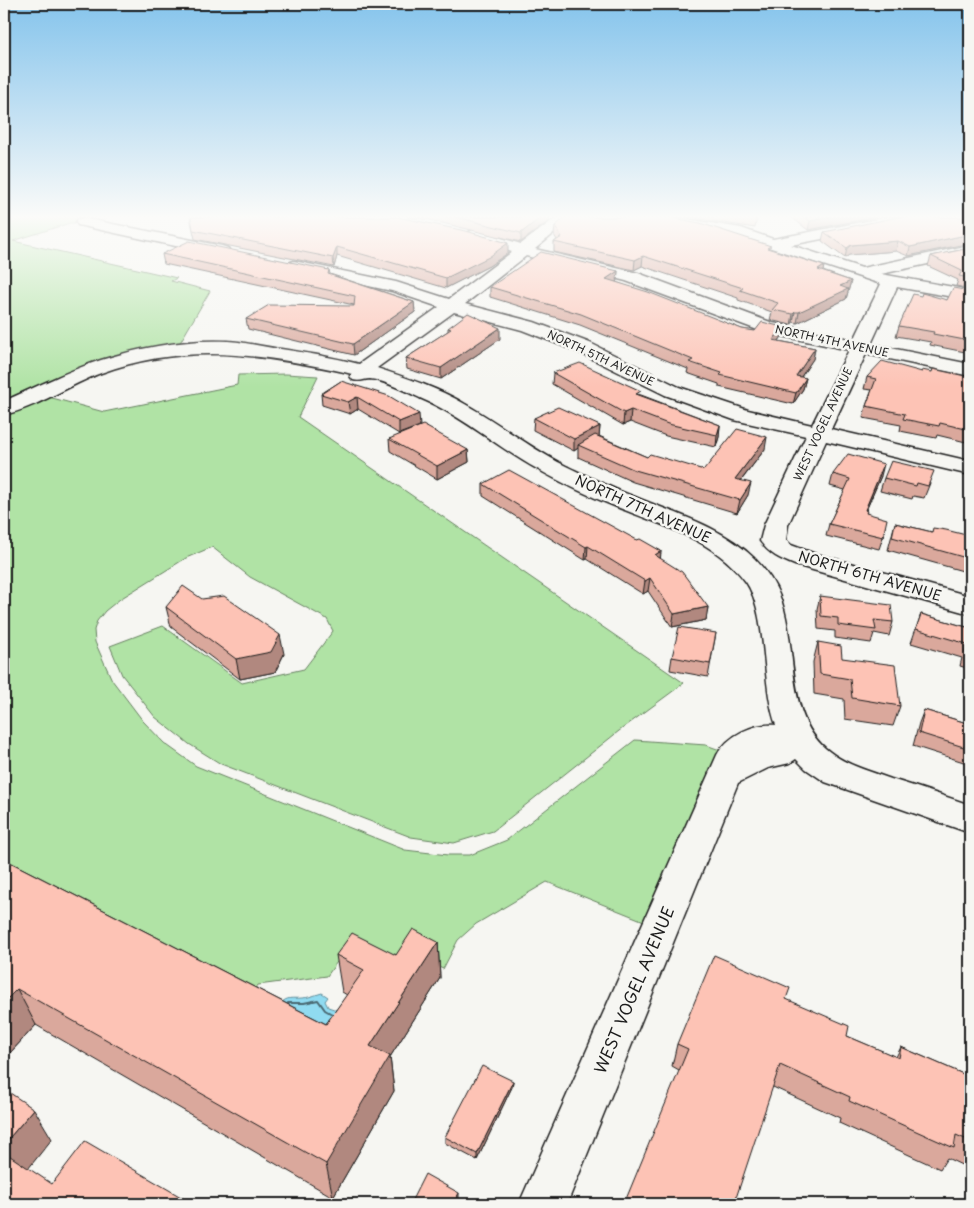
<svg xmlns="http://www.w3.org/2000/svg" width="974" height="1208" viewBox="0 0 974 1208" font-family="'Playpen Sans',sans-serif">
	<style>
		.green { fill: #b0e3a5; stroke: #668060 }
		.water { fill: #90dbf1; stroke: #628f9c }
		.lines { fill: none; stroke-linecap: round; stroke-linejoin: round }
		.shore { stroke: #4a6871; stroke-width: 2 }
		.minor-casing { stroke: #1c1c1c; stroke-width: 3 }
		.minor { fill: #f6f6f2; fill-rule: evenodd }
		.wall { fill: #daa89c; stroke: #1c1c1c }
		.shaded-wall { fill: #b1887f; stroke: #1c1c1c }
		.building { fill: #fdc3b5; stroke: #1c1c1c }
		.labels { text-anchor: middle; stroke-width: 5; stroke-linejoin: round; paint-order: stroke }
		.far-street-label { font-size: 11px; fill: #1c1c1c; stroke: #f6f6f2 }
		.street-label { font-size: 14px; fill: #1c1c1c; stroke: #f6f6f2 }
		.near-street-label { font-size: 16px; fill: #1c1c1c; stroke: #f6f6f2 }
	</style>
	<rect width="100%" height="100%" fill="#f6f6f2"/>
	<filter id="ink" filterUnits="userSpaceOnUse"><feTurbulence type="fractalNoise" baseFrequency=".02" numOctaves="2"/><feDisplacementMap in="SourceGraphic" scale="10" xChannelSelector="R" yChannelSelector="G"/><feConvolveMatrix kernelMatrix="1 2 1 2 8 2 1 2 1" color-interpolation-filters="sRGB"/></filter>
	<g filter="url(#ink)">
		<path class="green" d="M4 217H83L74 223H70L13 241 177 278 171 281 210 291 178 346 4 405Z
			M286 374 318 376 298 417 684 683 619 731 493 831 454 843 411 837 221 764 189 744 155 717 122 675 110 646 163 626 242 683 304 669 333 631 327 619 250 577 212 547 186 558 120 599 105 611 97 621 94 630 95 642 112 680 143 721 164 743 196 766 405 850 448 855H470L507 840 635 740 706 745 720 750 644 921 547 882 476 924 458 940 443 969 423 960 349 945 327 976 258 985 242 1006 4 881V415L45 396 104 412 237 385 238 375Z"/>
		<path class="water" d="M322 993 328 997 325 1001 328 1007 337 1010 334 1029 280 1004C288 996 291 999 302 998 308 998 315 995 322 993Z"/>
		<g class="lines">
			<path class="shore" d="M288 1003H304L318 1000 325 1010 332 1014"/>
			<g class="minor-casing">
				<path id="minor" d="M557 217H574L535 249 638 273 773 323 854 340 881 284 738 237 645 221 638 217H674L741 228 773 239 888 217H921L914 221 791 245 862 268 970 245V255L881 274 970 290V300L897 287 871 344 970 364V376L866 354 831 429 970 461V475L826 441 788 525 786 540 791 545 813 553 970 596V614L795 565C780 559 769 554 760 541L764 525 806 436 734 420 665 395 576 351 522 330 454 312 377 368C407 378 438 388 465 404 499 423 530 448 566 466 589 477 611 488 635 497 676 514 721 526 754 558 765 569 775 583 780 597 799 646 783 717 830 752 848 766 870 771 891 779 918 787 944 796 970 805V833L825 782 806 769 796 759 790 763 768 768 738 783 567 1204H519L717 755C728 735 753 723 776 725 761 685 768 614 746 582 715 540 664 526 617 507 591 497 564 484 539 470 498 448 463 416 420 398 405 391 386 381 370 379 365 379 360 382 353 380L350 376 352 374 344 372C259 354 185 342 101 373 69 385 38 407 4 415V401C36 387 68 371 101 360 142 347 186 339 228 341 246 342 263 347 281 349 307 353 333 357 359 364L439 307 392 291 288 269 286 266 288 263 294 261 396 282 449 299 512 252 469 238 466 235 469 232 474 230 521 244ZM526 256 626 281 763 332 849 350 812 425 748 410 679 387 590 343 534 322 465 304Z
					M83 218 222 246 228 248 230 251 228 254 222 256 78 225 76 222 78 219Z"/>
			</g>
			<use href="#minor" class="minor"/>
		</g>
		<path class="wall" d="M190 217 508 253 489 266 446 288 337 256 334 267 195 239Z
			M407 217H549V221L521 242 430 220Z
			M688 217H757L755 228Z
			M791 217H876L808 230Z
			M970 217V244V243L908 256 896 251 849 255 845 258 822 241 824 232Z
			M555 226 770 249 824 266 823 271 851 281 846 299 797 323 793 322 791 325 770 320 772 312 738 300V298L642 266 634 270 554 252V242L557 240 554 235Z
			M970 248V289L956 286 958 280 928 266 931 256Z
			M162 254 329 270 330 274 414 302 415 312 354 355 248 329 246 319 354 306V305L164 264Z
			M618 271 617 281 616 282 742 329 755 331 783 327 781 338 779 341 815 348 813 359 801 377 806 378 803 389 793 404 719 387V384L687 373 688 369 580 325 490 297V287Z
			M970 291V353L930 345 931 342 896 336 899 326 921 296 947 300Z
			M448 328 500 339 441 379 407 369 406 358 448 331Z
			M922 372H932L970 377V443L937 435 936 438 900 431 901 425 863 418 866 406 872 390 864 389 867 377Z
			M553 373 641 395 720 425 719 437 716 447 666 436 630 422 623 425 552 384Z
			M341 381 420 426 399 434 358 409 350 414 322 405 321 394Z
			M534 418 600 426 599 436 647 457 704 470 765 449 741 481 748 495 737 513 633 482 578 457V448L574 451 533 430Z
			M389 439 468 450 469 462 437 479 390 451Z
			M833 474 881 476 866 510 867 514 883 537 879 549 826 536 829 524 845 490 830 486Z
			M884 478 930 483 924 498 913 496 912 499 880 491Z
			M483 484 637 540 661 551 660 558 708 607 706 620 672 627 648 591 643 594 587 559 585 560 483 496Z
			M895 523 932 532 970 536V573L888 550Z
			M820 596 893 622 889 636 874 633 871 643 835 638V631L818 629 817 609Z
			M166 607 284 654 275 672 240 679 171 627Z
			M921 614 970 628V669L960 666 962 658 911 643Z
			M716 633 708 677 670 670 672 657Z
			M818 642 842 658 900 706 893 726 845 719 844 699 814 694 813 662Z
			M924 710 970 724V764L913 746 919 723Z
			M4 859 326 1024 347 995 342 992 336 955H396L438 942 440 978 390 1057 394 1091 333 1197 36 1025 9 1054 4 1050Z
			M786 999 847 1036 896 1057 901 1047 970 1077V1169L947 1158 940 1169 839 1123 840 1118 773 1087 679 1070 672 1066 677 1044Z
			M513 1081 512 1087 477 1160 445 1143V1137Z"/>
		<path class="shaded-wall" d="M541 217H549V221L521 242V233Z
			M830 217H876L808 230 810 221Z
			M970 234V243L908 256 910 247Z
			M898 241 896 251 849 255 845 258 847 248 851 245Z
			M508 243V253L489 266 446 288V278Z
			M337 247V256L334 267 333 258Z
			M643 256 642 266 634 270 635 260Z
			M824 266 822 276 818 270Z
			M618 271 617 281 605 289 606 279Z
			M851 281 846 299 797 323 799 312 840 286Z
			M414 302 415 312 354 355 353 344Z
			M795 312 793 322 791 325 793 314Z
			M783 327 781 338 771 350 773 340Z
			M500 328V339L441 379V368Z
			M815 348 813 359 794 387 796 376Z
			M806 378 803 389 793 404 796 393Z
			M357 397 358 409 350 414 348 402Z
			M631 410 630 422 623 425 624 413Z
			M419 414 420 426 399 434V422Z
			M720 425 719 437 716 447 717 435Z
			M600 426 599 438 578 445V448L574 451V439Z
			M767 437 765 449 733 491 735 479Z
			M468 450 469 462 437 479V466Z
			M884 464 881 476 861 522 865 510Z
			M751 483 748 495 737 513 740 500Z
			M588 546 587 559 585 560 586 547Z
			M661 551 660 564 655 555Z
			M650 578 648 591 643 594 645 581Z
			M708 607 706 620 672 627 674 614Z
			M280 635 284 654 275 672 240 679 236 659Z
			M438 942 440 978 390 1057 394 1091 333 1197 326 1164 370 1046Z
			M17 989 36 1025 9 1054 4 1044V1002Z
			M513 1081 512 1087 477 1160V1154Z
			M34 1109 52 1139 20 1179 4 1156V1144Z
			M459 1193V1199L456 1204H453Z"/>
		<path class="building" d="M191 217H398L466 231 508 243 489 257 446 278 337 247 333 258 193 230Z
			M456 217H541L521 233Z
			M566 217H668L700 223 771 246 767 248 824 266 818 270 851 281 840 286 848 289 799 312H795L793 314 772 310 778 303 740 290 743 288 643 256 635 260 554 242 562 237 555 226Z
			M746 217H757V219Z
			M805 217H830L810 221Z
			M898 217H970V234L910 247 898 241 851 245 847 248 824 232Z
			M189 241 329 270 328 274 414 302 353 344 246 319 269 305 354 306 355 296 162 254Z
			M970 248V278L959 276 962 271 931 256Z
			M541 252 618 271 606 279 648 292 742 329 755 331 762 322 783 327 773 340 815 348 796 376 806 378 796 393 720 375 722 373 689 362 693 360 581 314 490 287Z
			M953 288 970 291V341L933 334 934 332 899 326 913 294 921 296 922 293 947 300Z
			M468 313 500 328 441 368 406 358 451 329 448 328Z
			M882 361 922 372V370L932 372 933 369 970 377V430L940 423 939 426 903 419 905 414 866 406 876 379 867 377Z
			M580 363 641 391 636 394 720 425 717 435 668 424 631 410 624 413 553 373Z
			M341 381 389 396 419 414 399 422 357 397 348 402 321 394Z
			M558 407 600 426 574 439 534 418Z
			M423 425 468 450 437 466 389 439Z
			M737 429 767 437 735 479 751 483 740 500 635 470 578 445 595 435 647 457 650 454 704 470Z
			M848 454 884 464 865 510 867 511 866 513 887 519 883 537 829 524 850 479 833 474Z
			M891 461 934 471 928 486 917 483 916 486 884 478Z
			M509 470 637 540 640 539 661 551 655 555 682 572 708 607 674 614 650 578 645 581 588 546 586 547 483 484Z
			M895 523 932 532 933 528 946 530 970 536V559L892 537Z
			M183 586 202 599 224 596 280 635 271 652 236 659 166 607Z
			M820 596 891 605 893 622 874 620 876 630 838 625V618L821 616Z
			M921 614 970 628V654L965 653 967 644 916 629Z
			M679 627 716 633 710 664 672 657Z
			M818 642 841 646 842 658 895 665 900 706 852 698 850 679 820 674Z
			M924 710 970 724V749L919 733Z
			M4 859 326 1024 364 970 336 955 352 933 396 955 413 929 438 942 370 1046 390 1056 326 1164 17 989 4 1002Z
			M714 955 790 988 786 999 849 1026 847 1036 899 1058 901 1047 970 1077V1141L956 1135 954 1148 849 1101 850 1097 780 1065 734 1204H624L688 1049 677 1044Z
			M482 1066 513 1081 477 1154 445 1137Z
			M4 1089 34 1109 4 1144Z
			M85 1141 193 1204H4V1152L52 1184Z
			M425 1174 459 1193 453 1204H410Z"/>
	</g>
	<linearGradient id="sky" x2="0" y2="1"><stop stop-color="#85c4ec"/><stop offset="0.56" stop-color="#fbfbf9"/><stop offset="1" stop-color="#fbfbf9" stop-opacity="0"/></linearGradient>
	<rect width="974" height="387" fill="url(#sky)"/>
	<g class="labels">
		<g class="far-street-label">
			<text transform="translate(832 341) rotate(12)" y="4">NORTH 4TH AVENUE</text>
			<text transform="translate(601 358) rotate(25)" y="4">NORTH 5TH AVENUE</text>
			<text transform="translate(823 424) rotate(-65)" y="4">WEST VOGEL AVENUE</text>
		</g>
		<g class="street-label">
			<text transform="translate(643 509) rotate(24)" y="5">NORTH 7TH AVENUE</text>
			<text transform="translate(870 576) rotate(16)" y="5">NORTH 6TH AVENUE</text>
		</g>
		<g class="near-street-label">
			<text transform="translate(634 990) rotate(-67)" y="6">WEST VOGEL AVENUE</text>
		</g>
	</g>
	<rect width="974" height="1208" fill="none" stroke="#f6f6f2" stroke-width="20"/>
	<rect x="10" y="10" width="954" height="1188" fill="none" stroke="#1c1c1c" stroke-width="2" filter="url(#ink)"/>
</svg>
